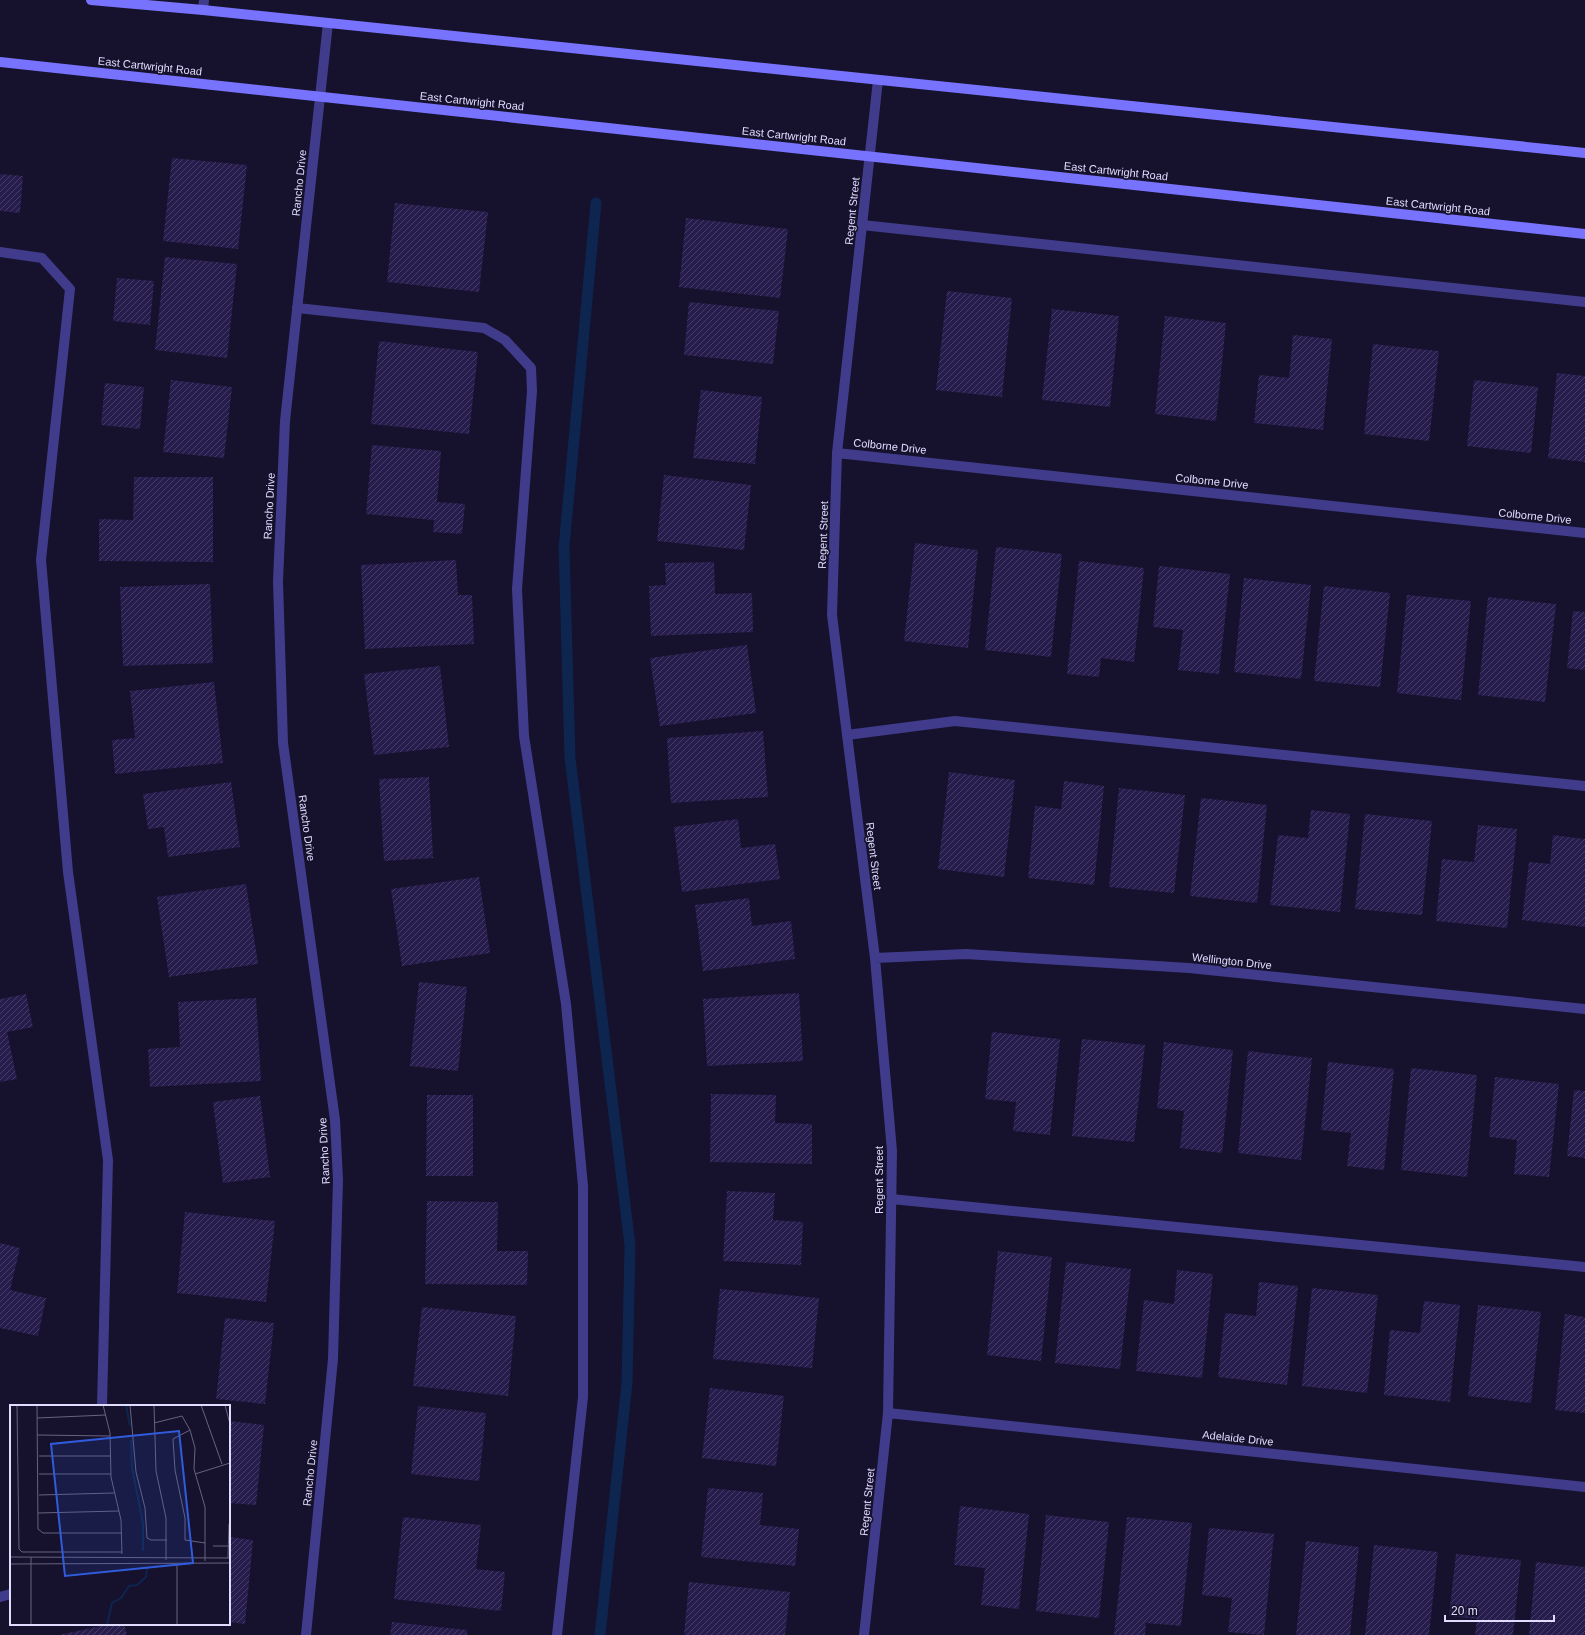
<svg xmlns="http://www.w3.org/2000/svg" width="1585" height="1635" viewBox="0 0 1585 1635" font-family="Arial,sans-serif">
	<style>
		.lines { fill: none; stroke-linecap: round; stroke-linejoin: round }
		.stream { stroke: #0d254f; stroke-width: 11 }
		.building { fill: url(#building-hatch) }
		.service { stroke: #403c8b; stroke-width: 10 }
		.minor { stroke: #403c8b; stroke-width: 10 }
		.secondary { stroke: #7873ff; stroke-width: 10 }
		.labels { text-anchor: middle; stroke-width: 3.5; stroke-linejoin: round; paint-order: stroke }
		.street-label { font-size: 11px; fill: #e0dcff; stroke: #16112c }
		.inset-river { fill: none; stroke: #0d254f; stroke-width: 2 }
		.inset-road { fill: none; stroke: #676280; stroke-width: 1 }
		.view { fill: #305cdc; fill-opacity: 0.15; stroke: #305cdc; stroke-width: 2 }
		.inset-edge { fill: none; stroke: #e0dcff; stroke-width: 2 }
	</style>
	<defs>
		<pattern id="building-hatch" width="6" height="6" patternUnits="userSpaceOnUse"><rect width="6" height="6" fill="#271d4d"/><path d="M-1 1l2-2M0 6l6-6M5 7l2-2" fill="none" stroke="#463d68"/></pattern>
	</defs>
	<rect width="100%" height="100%" fill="#16112c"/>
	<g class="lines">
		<path class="stream" d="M596 203 564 547 570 758 630 1245 627 1383 600 1635"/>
	</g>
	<path class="building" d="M172 158 247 165 238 249 163 241Z
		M0 174 23 176 20 213 0 211Z
		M395 203 488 212 479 292 387 282Z
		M686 218 788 229 780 298 679 287Z
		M165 257 237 264 227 358 155 350Z
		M117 278 154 281 150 325 113 321Z
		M947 291 1012 298 1002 397 936 390Z
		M689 302 779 311 773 364 684 355Z
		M1052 309 1119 316 1110 407 1042 400Z
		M1165 316 1226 323 1216 421 1155 414Z
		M1293 335 1332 339 1323 430 1254 423 1259 375 1289 378Z
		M379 341 478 352 469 434 371 424Z
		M1373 344 1439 351 1429 441 1364 434Z
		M1557 373 1585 376V462L1548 458Z
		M171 380 232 387 224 458 163 452Z
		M1474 380 1538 387 1531 453 1467 446Z
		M105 383 144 387 140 429 101 425Z
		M701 390 762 397 755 464 693 458Z
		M372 445 441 451 437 502 465 504 462 534 433 532 434 520 366 514Z
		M664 475 751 485 744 550 657 541Z
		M134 477H213V562L99 561V519L133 520Z
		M915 543 978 550 968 648 904 641Z
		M996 547 1062 554 1051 657 985 650Z
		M456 560 458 595H472L474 644 365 649 361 565Z
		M1079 561 1144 568 1134 662 1101 658 1099 677 1067 674Z
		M714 562 715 594 752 593 753 632 651 636 649 586 666 585 665 563Z
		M1159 566 1230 574 1219 674 1178 670 1183 630 1153 627Z
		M1244 578 1311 585 1301 679 1234 672Z
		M210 584 213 663 123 666 120 587Z
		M1324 586 1390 593 1380 687 1314 681Z
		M1407 595 1471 601 1461 700 1397 693Z
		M1488 597 1556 604 1545 702 1478 695Z
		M1573 611 1585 612V670L1567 668Z
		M747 645 756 713 660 726 650 658Z
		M440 666 449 747 374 755 364 674Z
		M214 682 223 763 115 774 112 740 135 738 130 691Z
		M763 731 768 797 671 803 667 738Z
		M949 772 1015 780 1004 877 938 869Z
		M429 777 433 858 384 861 379 779Z
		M1064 781 1104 786 1094 885 1028 878 1035 806 1061 809Z
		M231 782 240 847 168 857 164 827 148 829 143 794Z
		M1119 788 1185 795 1174 893 1109 887Z
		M1201 798 1267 805 1257 903 1190 896Z
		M1311 810 1350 814 1340 912 1270 905 1278 835 1308 838Z
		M1365 814 1432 821 1422 915 1355 909Z
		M738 819 741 848 775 844 780 879 682 892 674 827Z
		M1478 825 1517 829 1507 928 1436 921 1442 859 1474 862Z
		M1553 835 1585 839V927L1522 920 1529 862 1550 864Z
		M479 877 490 953 402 966 391 889Z
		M246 884 258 964 169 977 157 897Z
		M749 898 752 926 791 921 795 959 703 971 695 905Z
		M419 982 467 987 458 1071 410 1066Z
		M799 993 803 1061 707 1066 703 999Z
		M26 994 33 1027 7 1032 17 1079 0 1082V999Z
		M256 998 261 1081 150 1087 148 1049 180 1047 178 1002Z
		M992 1032 1060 1039 1050 1135 1013 1131 1016 1102 985 1099Z
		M1082 1039 1145 1045 1134 1142 1072 1136Z
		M1164 1042 1233 1050 1222 1153 1180 1148 1184 1111 1157 1108Z
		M1248 1051 1312 1058 1301 1160 1238 1153Z
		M1328 1062 1394 1069 1384 1170 1347 1166 1351 1133 1321 1130Z
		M1411 1068 1477 1075 1467 1177 1401 1170Z
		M1495 1077 1559 1084 1549 1177 1514 1174 1517 1140 1489 1137Z
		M1574 1090 1585 1091V1158L1567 1156Z
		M711 1094 776 1095 775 1123 812 1124V1164L710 1162Z
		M427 1095H473V1176H426Z
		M260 1096 270 1177 223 1183 213 1102Z
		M727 1191 775 1193 773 1220 803 1222 801 1265 723 1261Z
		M427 1201 498 1202 497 1251H528L527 1285 425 1284Z
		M185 1212 275 1221 266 1302 177 1293Z
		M0 1243 20 1248 10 1290 46 1298 38 1336 0 1328Z
		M998 1251 1052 1257 1041 1361 987 1355Z
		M1066 1262 1131 1269 1120 1369 1055 1363Z
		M1177 1270 1213 1274 1202 1378 1136 1371 1144 1300 1174 1304Z
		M1259 1282 1298 1286 1287 1385 1218 1377 1225 1313 1256 1316Z
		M1312 1288 1378 1295 1367 1393 1302 1386Z
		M720 1289 819 1298 812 1368 713 1359Z
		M1424 1301 1460 1305 1450 1402 1384 1395 1390 1330 1420 1333Z
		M1478 1305 1541 1312 1531 1403 1468 1396Z
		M422 1307 516 1316 508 1396 413 1386Z
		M1565 1314 1585 1317V1413L1555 1410Z
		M225 1318 274 1323 265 1404 216 1399Z
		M710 1388 784 1396 776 1466 702 1458Z
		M418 1406 486 1413 479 1481 411 1474Z
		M229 1421 264 1425 256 1505 229 1503Z
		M708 1488 763 1493 760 1525 799 1529 795 1566 701 1557Z
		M960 1506 1029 1514 1019 1609 981 1605 985 1568 954 1565Z
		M1046 1515 1109 1522 1099 1618 1036 1611Z
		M403 1517 481 1525 476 1569 505 1572 501 1611 394 1599Z
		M1127 1517 1192 1523 1181 1626 1146 1623 1145 1635H1114Z
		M1209 1528 1274 1534 1264 1635 1228 1632 1232 1598 1202 1595Z
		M229 1537 253 1540 245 1624 229 1622Z
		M1306 1541 1359 1547 1350 1635H1296Z
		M1374 1545 1438 1552 1429 1635H1365Z
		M1456 1554 1521 1560 1513 1635H1475L1477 1619 1449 1616Z
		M1536 1562 1585 1567V1635H1529Z
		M689 1582 790 1592 785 1635H684Z
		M392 1622 467 1630V1635H390Z
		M110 1624H124L127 1635H59Z"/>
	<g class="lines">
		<path class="service" d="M203 10 204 0
			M862 225 1585 302
			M0 252 42 258 70 289 41 560 68 872 108 1160 102 1406
			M297 308 484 328 505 340 531 368 532 391 517 589 524 736 566 1004 583 1186V1397L557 1635
			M847 735 955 721 1585 786
			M891 1199 1585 1267
			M0 1597 11 1594"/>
		<path class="minor" d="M837 453 1585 533
			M875 958 966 954 1189 968 1585 1009
			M888 1413 1585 1487
			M306 1635 333 1359 338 1180 335 1120 283 743 278 581 285 421 328 23
			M864 1635 888 1413 892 1151 875 958 832 615 837 453 878 80"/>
		<path class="secondary" d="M91 0 203 10 1585 153
			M0 62 1585 234"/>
	</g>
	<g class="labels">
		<g class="street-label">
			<text transform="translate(150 66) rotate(6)" y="4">East Cartwright Road</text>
			<text transform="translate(472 101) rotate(6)" y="4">East Cartwright Road</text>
			<text transform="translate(794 136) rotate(6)" y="4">East Cartwright Road</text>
			<text transform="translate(1116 171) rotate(6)" y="4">East Cartwright Road</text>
			<text transform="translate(299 183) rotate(-84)" y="4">Rancho Drive</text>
			<text transform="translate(1438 206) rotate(6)" y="4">East Cartwright Road</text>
			<text transform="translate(852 211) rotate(-84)" y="4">Regent Street</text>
			<text transform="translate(890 446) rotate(6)" y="4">Colborne Drive</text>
			<text transform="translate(1212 481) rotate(6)" y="4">Colborne Drive</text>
			<text transform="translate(269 506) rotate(-87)" y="4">Rancho Drive</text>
			<text transform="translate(1535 516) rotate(6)" y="4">Colborne Drive</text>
			<text transform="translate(823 535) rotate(-88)" y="4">Regent Street</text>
			<text transform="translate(307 828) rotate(82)" y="4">Rancho Drive</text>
			<text transform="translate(874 856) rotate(83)" y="4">Regent Street</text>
			<text transform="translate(1232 961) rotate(6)" y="4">Wellington Drive</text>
			<text transform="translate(324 1151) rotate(-93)" y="4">Rancho Drive</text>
			<text transform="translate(879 1180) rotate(-90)" y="4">Regent Street</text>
			<text transform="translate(1238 1438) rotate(6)" y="4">Adelaide Drive</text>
			<text transform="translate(310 1473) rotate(-84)" y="4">Rancho Drive</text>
			<text transform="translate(867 1502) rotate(-84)" y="4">Regent Street</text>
		</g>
	</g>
	<g transform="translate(10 1405)">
		<rect width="220" height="220" fill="#16112c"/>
		<path class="inset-river" d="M116 0 120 21M121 35 122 63 133 118V146M97 220 102 198 111 193 119 181 127 180 136 172 137 163"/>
		<path class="inset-road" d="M7 0 9 144 12 147H112M27 0 28 124 33 128H112M93 0 100 28 101 72 111 115 112 149M120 0 126 67 135 103 137 133 141 135H157M144 0 146 66 156 113V155M191 0 212 59M215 0 220 19M27 13 96 10M144 18 172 11 180 25 185 43 184 64 195 102V156M180 25 163 34 165 65 175 113V135L195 138M27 30 100 31M29 51H100M29 69H101M185 69 220 58M29 90 104 88M28 108 109 106M203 141H220M0 152 220 153M21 152V220M218 153 219 119M0 159 220 158M167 159V220"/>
		<path class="view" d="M169 26 183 158 55 171 41 39Z"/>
		<rect width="220" height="220" class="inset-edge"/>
	</g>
	<path d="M1445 1615v6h109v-6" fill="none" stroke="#e0dcff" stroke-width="2"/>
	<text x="1451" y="1615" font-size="12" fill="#e0dcff" stroke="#16112c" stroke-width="3" paint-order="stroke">20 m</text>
</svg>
